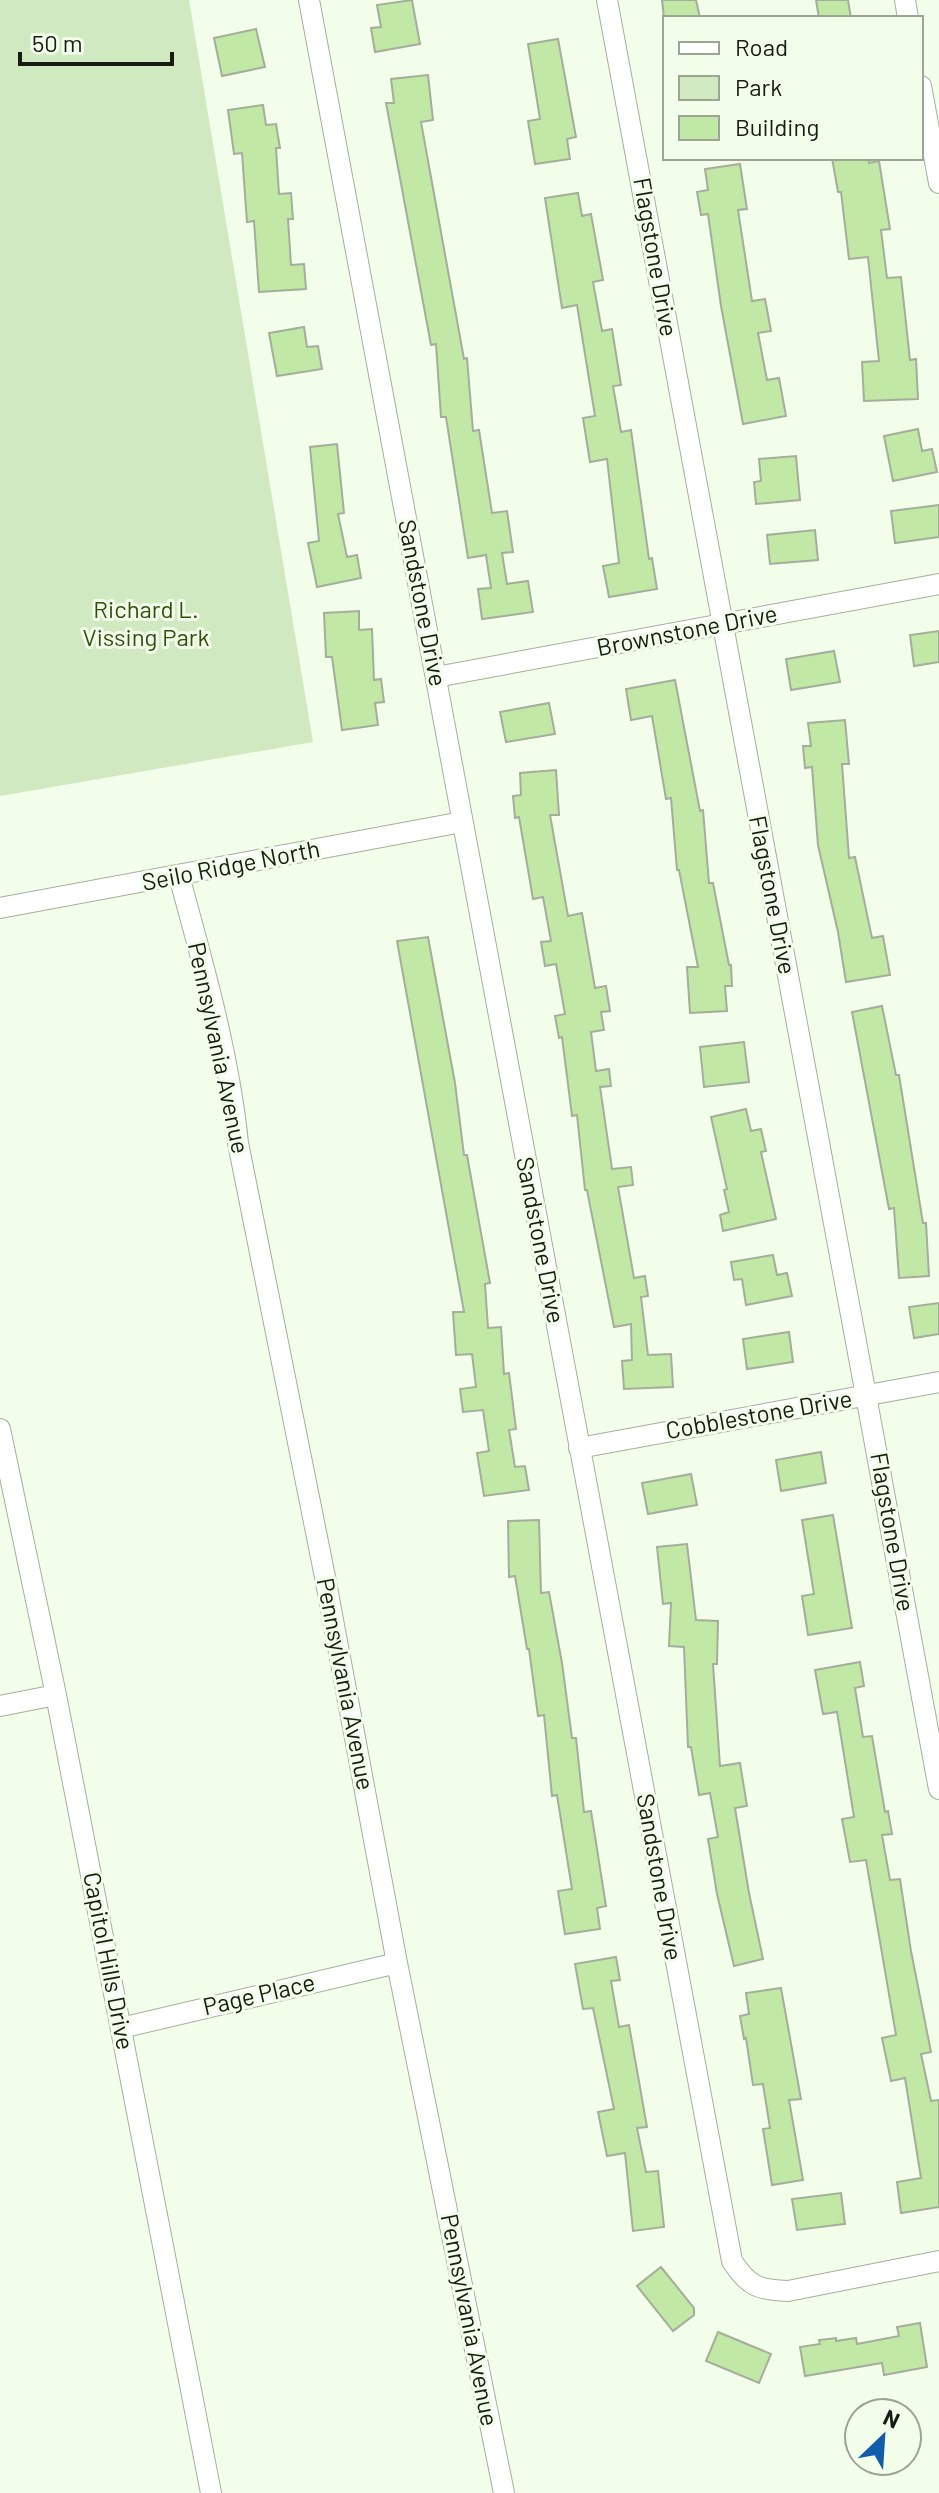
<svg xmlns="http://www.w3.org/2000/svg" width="939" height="2493" viewBox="0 0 939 2493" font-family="Barlow,sans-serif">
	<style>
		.green { fill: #d1e9c1 }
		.building { fill: #c1e8a4; stroke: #a3ae9b; stroke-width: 2 }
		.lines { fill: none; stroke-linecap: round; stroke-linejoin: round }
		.minor-casing { stroke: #a4af9c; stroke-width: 22 }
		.minor { stroke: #fff; stroke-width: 20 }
		.labels { text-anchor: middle; stroke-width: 6; stroke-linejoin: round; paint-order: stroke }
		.street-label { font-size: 24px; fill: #181c15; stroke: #f2feea }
		.park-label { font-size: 24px; fill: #30510a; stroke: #f2feea }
	</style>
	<rect width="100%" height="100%" fill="#f2feea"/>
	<path class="green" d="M0 0H189L313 742 0 796Z"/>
	<path class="building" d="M412 0 420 44 375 52 371 28 381 27 377 5Z
		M662 0H696L700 18H664Z
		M816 0H848L851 18H819Z
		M256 29 265 67 222 76 214 38Z
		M558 39 576 137 567 139 570 159 535 164 528 121 540 119 528 44Z
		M428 75 433 120 421 122 464 359 467 358 473 431 479 430 492 513 507 511 513 552 502 553 507 584 528 581 533 612 482 619 478 589 491 588 486 555 468 558 446 417H441L436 344 431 345 386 103H394L391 79Z
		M263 105 266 125 276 124 280 148H276L279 194 291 193 293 219H288L291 265 304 264 306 289 259 292 254 221 247 222 242 153 234 154 228 110Z
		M832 158H868L869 163 879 161 890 229 881 230 887 278 901 277 910 360 916 359 918 399 864 401 862 362 879 361 868 257 849 259 841 192H838Z
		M740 164 747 209 738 210 752 301 765 299 771 331 758 333 767 380 779 378 786 416 743 424 721 306 708 214 701 215 697 192 708 190 705 169Z
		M578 193 582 216 591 214 603 280 593 282 602 331 612 329 621 385 613 386 621 432 631 430 649 559 652 558 657 589 609 597 603 566 619 563 607 459 590 462 583 418 595 416 577 305 562 308 545 198Z
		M304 327 307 347 318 346 322 369 277 376 269 333Z
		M918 429 922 451 932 449 937 472 893 481 884 436Z
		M337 444 344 513 338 514 347 557 357 555 361 578 317 587 308 543 319 541 310 447Z
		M796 456 800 500 756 504 754 482 761 481 759 459Z
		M939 505V537L895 543 891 511Z
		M815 530 818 560 770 564 767 535Z
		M359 611V630L372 629 374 680 381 679 384 702 375 703 378 725 342 730 332 657H326L324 613Z
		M939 631V662L914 666 910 635Z
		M834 651 840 682 791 690 786 659Z
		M675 680 700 811 703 810 709 883H713L729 965H731L732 986H725L727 1011 690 1013 687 967H698L679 870H677L671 798 666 799 652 716 631 720 626 689Z
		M549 703 555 734 506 742 500 712Z
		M845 720 849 764H842L849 858 855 857 872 938 883 936 890 975 846 982 838 932 818 845 812 767 805 768 803 746H811L808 723Z
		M556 770 559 815H550L568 916 582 913 595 988 606 986 610 1011 601 1012 604 1030 591 1032 596 1071 609 1069 611 1086 600 1087 612 1169 631 1167 633 1185 618 1187 634 1278 645 1276 648 1296 641 1297 648 1355 671 1354 673 1387 624 1389 622 1361 632 1360 631 1324 614 1327 587 1190H585L577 1115 572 1116 562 1037 559 1038 555 1016 565 1014 556 964 545 966 541 942 551 941 543 897 533 899 519 817 515 818 513 796 521 795 520 773Z
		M428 937 455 1083 464 1155H467L490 1283 485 1284 488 1328 501 1327 504 1374 509 1373 516 1429 509 1430 515 1467 525 1466 529 1490 484 1496 477 1453 489 1451 483 1410 463 1412 460 1389 476 1387 472 1354 456 1355 453 1312H464L397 941Z
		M882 1006 896 1075H899L923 1223H926L929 1276 899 1278 894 1208 889 1209 852 1012Z
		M744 1042 749 1082 704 1087 700 1047Z
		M746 1109 751 1131 761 1129 766 1151 761 1152 776 1219 723 1231 720 1215 729 1212 724 1190 727 1189 711 1117Z
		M773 1255 777 1275 787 1273 792 1296 746 1305 742 1279 734 1280 731 1262Z
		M939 1303V1334L914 1338 909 1307Z
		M789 1332 793 1362 747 1369 743 1339Z
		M821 1452 826 1483 781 1491 776 1460Z
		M691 1474 697 1505 648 1514 642 1483Z
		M833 1515 852 1628 808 1635 802 1596 814 1594 802 1520Z
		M539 1520 541 1593 549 1592 562 1663 572 1738H576L584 1812 591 1811 606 1906 597 1908 600 1929 565 1934 558 1891 572 1889 557 1795 552 1796 544 1715 538 1716 529 1649H527L515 1576 509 1577 508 1521Z
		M687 1544 696 1620 718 1621 717 1664H713L720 1766 740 1763 747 1806 735 1808 749 1893 763 1959 734 1966 717 1894 708 1839 718 1837 710 1793 699 1795 691 1747H688L684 1647 669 1646 671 1603 663 1604 657 1547Z
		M860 1662 864 1686 855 1688 863 1737 872 1736 885 1812 888 1811 892 1834 882 1835 890 1880 900 1879 911 1951 931 2052 921 2054 931 2101 939 2100V2207L901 2213 897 2182 921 2178 905 2078 891 2081 882 2038 896 2035 866 1860 850 1862 842 1819 854 1817 837 1712 823 1714 815 1670Z
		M616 1957 620 1980 611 1981 619 2027 629 2025 647 2127 637 2128 646 2172 658 2171 664 2227 633 2231 625 2153 607 2156 598 2112 614 2109 593 2008 583 2009 575 1964Z
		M781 1988 801 2099 789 2100 803 2180 772 2185 763 2129 770 2128 763 2084 753 2085 746 2038 744 2039 740 2016 749 2014 746 1993Z
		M841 2193 845 2224 797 2230 792 2199Z
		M661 2267 694 2308V2315L673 2331 637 2286Z
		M920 2323 927 2367 884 2375 882 2363 805 2376 800 2347 820 2344 819 2340 836 2338V2341L856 2338 857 2344 899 2336 897 2327Z
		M718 2332 771 2354 759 2383 706 2361Z"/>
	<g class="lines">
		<g class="minor-casing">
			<path id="minor" d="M309 0 732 2261C748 2286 758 2290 788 2291L939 2261
				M607 0 939 1789
				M905 0 908 18
				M921 86 939 183
				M436 677 939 584
				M179 876C203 964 229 1053 238 1143L325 1577 397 1963 504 2493
				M0 908 462 822
				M0 1429 56 1695 211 2493
				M579 1448 939 1382
				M0 1706 56 1695
				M121 2028 397 1963"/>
		</g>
		<use href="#minor" class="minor"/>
	</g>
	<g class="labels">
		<g class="street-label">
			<text transform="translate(655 257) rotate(80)" y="8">Flagstone Drive</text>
			<text transform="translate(422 603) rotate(79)" y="8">Sandstone Drive</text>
			<text transform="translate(687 631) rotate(-11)" y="8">Brownstone Drive</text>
			<text transform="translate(231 866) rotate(-11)" y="8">Seilo Ridge North</text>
			<text transform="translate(772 895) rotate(79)" y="8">Flagstone Drive</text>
			<text transform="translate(218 1048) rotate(78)" y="8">Pennsylvania Avenue</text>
			<text transform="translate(540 1240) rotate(79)" y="8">Sandstone Drive</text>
			<text transform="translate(759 1415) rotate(-10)" y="8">Cobblestone Drive</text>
			<text transform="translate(892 1532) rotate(80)" y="8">Flagstone Drive</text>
			<text transform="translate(345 1684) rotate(79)" y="8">Pennsylvania Avenue</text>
			<text transform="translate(659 1877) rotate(80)" y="8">Sandstone Drive</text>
			<text transform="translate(108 1961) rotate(79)" y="8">Capitol Hills Drive</text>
			<text transform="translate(259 1995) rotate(-13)" y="8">Page Place</text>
			<text transform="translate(469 2320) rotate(79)" y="8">Pennsylvania Avenue</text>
		</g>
		<g class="park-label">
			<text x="146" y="618">Richard L.<tspan x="146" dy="28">Vissing Park</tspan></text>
		</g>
	</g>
	<rect x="663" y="16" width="260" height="144" fill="#f2feea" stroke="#9ba495" stroke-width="2"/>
	<rect x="679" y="42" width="40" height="12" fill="#ffffff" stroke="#9ba495" stroke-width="2"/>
	<text x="735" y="56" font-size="24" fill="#181c15">Road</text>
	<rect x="679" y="76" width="40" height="24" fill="#d1e9c1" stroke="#9ba495" stroke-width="2"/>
	<text x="735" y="96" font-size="24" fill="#181c15">Park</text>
	<rect x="679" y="116" width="40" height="24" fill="#c1e8a4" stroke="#9ba495" stroke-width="2"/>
	<text x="735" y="136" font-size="24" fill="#181c15">Building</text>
	<g transform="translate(883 2437) rotate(25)"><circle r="38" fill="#f2feea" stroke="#9ba495" stroke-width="2"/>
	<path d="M0-6L14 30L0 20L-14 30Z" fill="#125cac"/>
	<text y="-12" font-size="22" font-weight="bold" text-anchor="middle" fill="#181c15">N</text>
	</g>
	<path d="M20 52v12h152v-12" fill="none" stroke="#181c15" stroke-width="4"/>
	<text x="32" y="52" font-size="24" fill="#181c15" stroke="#f2feea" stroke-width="6" paint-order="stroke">50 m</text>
</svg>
